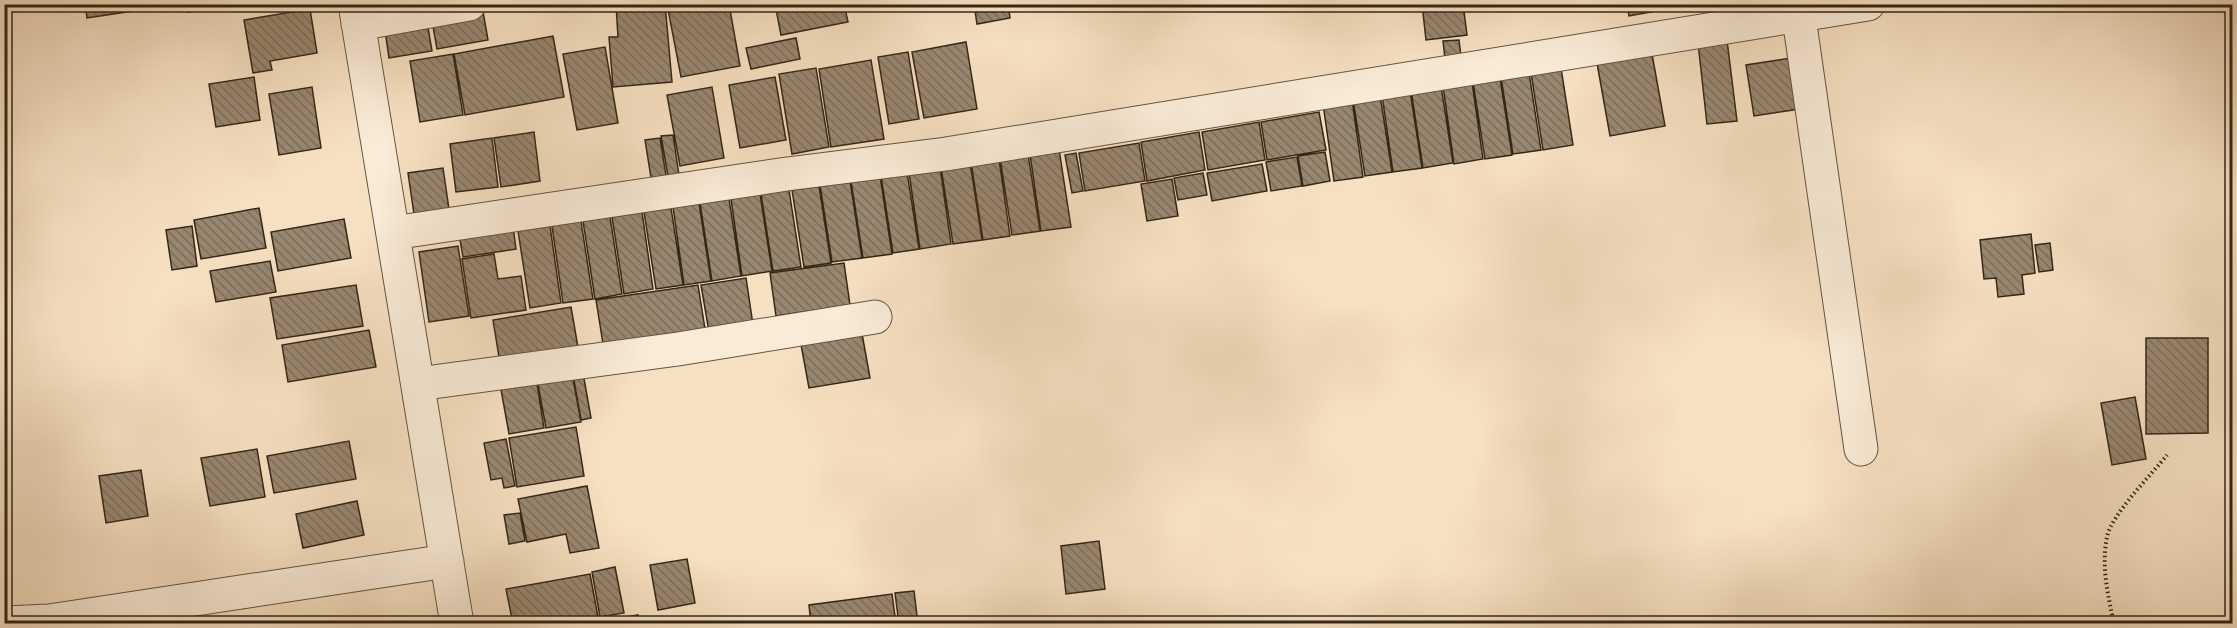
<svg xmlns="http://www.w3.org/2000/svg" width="2237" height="628" viewBox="0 0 2237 628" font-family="'EB Garamond',serif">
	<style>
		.building { fill: url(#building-back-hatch); stroke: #332717; stroke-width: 1.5 }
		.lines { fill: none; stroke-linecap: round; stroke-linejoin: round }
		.minor-casing { stroke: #645542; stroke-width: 35 }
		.path { stroke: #332717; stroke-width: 4; stroke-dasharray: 1.5 3; stroke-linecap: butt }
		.minor { stroke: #f9ebd7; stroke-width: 33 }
	</style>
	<defs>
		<pattern id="building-back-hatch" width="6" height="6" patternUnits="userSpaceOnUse" patternTransform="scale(1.5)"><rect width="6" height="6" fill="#988770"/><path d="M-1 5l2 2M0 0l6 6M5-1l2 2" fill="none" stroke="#7d6e5b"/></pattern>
	</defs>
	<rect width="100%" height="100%" fill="#f6e0c2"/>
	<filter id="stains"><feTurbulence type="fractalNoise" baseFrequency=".00333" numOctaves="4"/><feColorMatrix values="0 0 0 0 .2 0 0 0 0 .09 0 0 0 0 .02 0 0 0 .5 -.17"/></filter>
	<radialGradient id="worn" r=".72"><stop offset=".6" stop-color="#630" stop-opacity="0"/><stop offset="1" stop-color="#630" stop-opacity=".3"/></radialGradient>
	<path class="building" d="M85 4H132L133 11 87 18Z
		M187 4H233L188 12Z
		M616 4H665L672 82 613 87 609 37H618Z
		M667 4H729L740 66 681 77Z
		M775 4H844L848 22 781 35Z
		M974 4H1008L1010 18 977 24Z
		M1040 4H1059L1041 8Z
		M1422 4H1463L1467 35 1426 40Z
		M1627 4H1656L1657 11 1629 16Z
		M482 6 488 40 437 49 431 15Z
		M310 9 317 53 270 61 272 70 253 73 244 20Z
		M426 16 432 51 389 58 384 23Z
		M553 36 564 97 465 115 454 54Z
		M796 38 800 59 751 69 746 48Z
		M1459 40 1462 65 1446 67 1443 41Z
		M1727 40 1737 121 1707 124 1698 43Z
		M966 42 977 109 924 118 912 52Z
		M605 47 618 123 577 130 563 54Z
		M908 52 919 119 889 124 878 57Z
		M453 54 463 115 420 122 410 61Z
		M1652 54 1665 126 1610 136 1597 63Z
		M1798 57 1806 108 1754 116 1746 65Z
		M871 60 884 139 831 147 819 69Z
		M816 68 829 147 792 154 779 74Z
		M1561 68 1573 145 1543 150 1531 73Z
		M1529 73 1541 150 1513 154 1501 77Z
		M254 77 260 120 216 127 209 84Z
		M775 77 786 140 740 148 729 85Z
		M1500 78 1512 155 1485 159 1473 82Z
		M1472 82 1483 159 1454 164 1443 86Z
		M1441 86 1453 163 1423 168 1411 90Z
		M312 87 321 148 279 155 269 94Z
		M712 87 724 158 680 166 667 95Z
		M1410 91 1422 168 1393 172 1382 95Z
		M1380 95 1392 172 1365 176 1353 99Z
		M1352 100 1363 177 1334 181 1323 104Z
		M1319 112 1326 150 1267 160 1261 122Z
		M1259 122 1265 160 1208 170 1202 132Z
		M534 132 540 181 501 187 494 138Z
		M1199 132 1205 170 1147 181 1141 142Z
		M673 135 679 175 668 176 661 136Z
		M492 138 498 187 456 192 450 144Z
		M660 138 667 182 652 184 645 140Z
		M1139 143 1145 181 1085 191 1079 153Z
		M1059 149 1071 227 1041 231 1030 154Z
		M1325 152 1330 181 1303 186 1298 156Z
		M1076 153 1083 191 1072 193 1065 155Z
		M1028 154 1040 231 1012 235 1000 158Z
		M1297 157 1302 186 1271 191 1266 162Z
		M999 159 1010 236 983 240 971 162Z
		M970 162 982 240 953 244 941 167Z
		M1262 164 1267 191 1212 201 1207 173Z
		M940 167 951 244 920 249 909 172Z
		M443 168 449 209 414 214 408 173Z
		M907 172 919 249 893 253 881 176Z
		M1203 173 1207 195 1178 200 1174 178Z
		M880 176 892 254 863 258 851 181Z
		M1172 179 1178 216 1147 221 1141 184Z
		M850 181 862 258 832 262 820 185Z
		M819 186 831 263 804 267 792 190Z
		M789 190 801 267 773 271 761 194Z
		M760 194 772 271 742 276 731 199Z
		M729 199 741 276 712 281 700 203Z
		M699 203 711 281 684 285 673 207Z
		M259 208 266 248 201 259 194 220Z
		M671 208 683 285 656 289 644 212Z
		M642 212 653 289 624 294 612 217Z
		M610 217 622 294 595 299 583 221Z
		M344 219 351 258 278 271 271 232Z
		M581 221 593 299 563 303 552 226Z
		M192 226 197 266 172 270 166 230Z
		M513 226 516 249 463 257 459 234Z
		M550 226 561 303 530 308 518 231Z
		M2031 234 2035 273 2022 275 2024 294 1998 297 1996 278 1984 279 1980 240Z
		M2050 243 2053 270 2039 272 2035 245Z
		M458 246 469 316 429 322 419 252Z
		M494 254 498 279 521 276 526 310 471 318 462 259Z
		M270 261 276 292 216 302 210 271Z
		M844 263 850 305 776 316 770 273Z
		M746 278 753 325 709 332 701 285Z
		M356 285 363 326 277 339 270 298Z
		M698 285 706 335 604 350 596 300Z
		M571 307 580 359 500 363 493 320Z
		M861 328 870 378 809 388 800 339Z
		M369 330 376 367 288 382 282 345Z
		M2146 338H2208V433L2146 434Z
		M572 373 581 422 546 428 537 379Z
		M583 373 591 418 581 420 573 375Z
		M536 378 544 428 509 434 500 384Z
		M2135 397 2146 459 2112 465 2101 403Z
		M576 427 584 476 517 487 509 438Z
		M506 439 515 486 504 488 502 478 491 480 484 443Z
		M349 441 356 479 274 493 267 456Z
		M257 449 265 497 210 506 201 458Z
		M141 470 148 516 106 523 99 476Z
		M587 486 599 548 570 553 566 534 527 542 518 499Z
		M357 501 364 535 303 548 296 514Z
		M520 513 525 541 509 544 504 515Z
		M1099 541 1105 589 1066 594 1061 546Z
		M687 559 695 603 658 610 650 565Z
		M615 567 624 613 600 617 592 572Z
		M590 574 598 617 563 624H513L506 589Z
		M914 591 918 624H899L895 593Z
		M892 594 896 624H811L809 605Z
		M638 615 639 624H588Z"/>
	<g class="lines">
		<g class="minor-casing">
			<path id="minor" d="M355 4 457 624
				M1797 4 1861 449
				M358 24 469 4
				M393 233 787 174 946 154 1868 4
				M418 384 678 349 875 317
				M4 623 49 621 447 561"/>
		</g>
		<path class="path" d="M2114 624C2108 595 2101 566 2107 537 2111 515 2152 474 2167 455"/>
		<use href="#minor" class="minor"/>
	</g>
	<rect width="2237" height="628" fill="none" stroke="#f6e0c2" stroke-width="24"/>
	<rect x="6" y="6" width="2225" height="616" fill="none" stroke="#332717" stroke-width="3"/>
	<rect x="12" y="12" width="2213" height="604" fill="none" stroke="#332717" stroke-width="1.5"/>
	<rect width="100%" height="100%" filter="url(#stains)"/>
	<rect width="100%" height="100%" fill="url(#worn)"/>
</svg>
